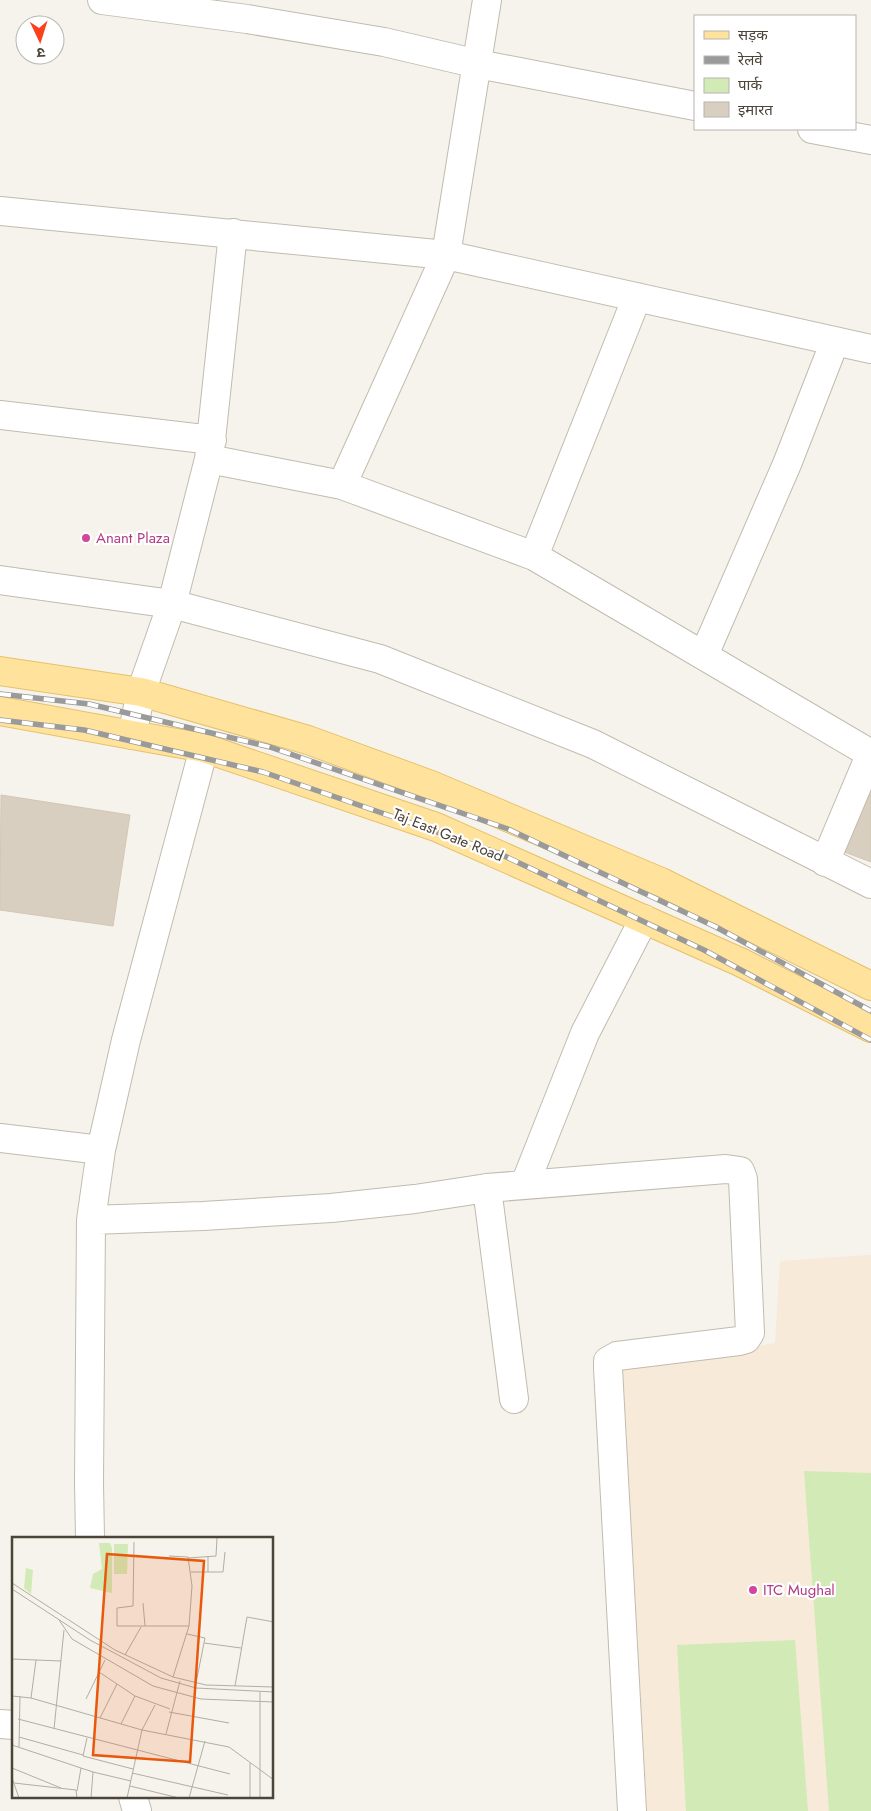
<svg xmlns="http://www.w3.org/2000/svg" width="871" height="1811" viewBox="0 0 871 1811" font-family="Jost,'Noto Sans Devanagari',sans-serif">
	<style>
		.commercial { fill: #f7ead8 }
		.green { fill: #d2eab5 }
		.building { fill: #d8cfc1; stroke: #d3c7b4 }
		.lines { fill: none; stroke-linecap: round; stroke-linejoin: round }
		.street-casing { stroke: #c2bbae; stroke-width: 30 }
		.primary-casing { stroke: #e6c16a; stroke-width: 30 }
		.street { stroke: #fff; stroke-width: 28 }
		.primary { stroke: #ffe39c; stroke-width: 28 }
		.rail-casing { stroke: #9a9a9a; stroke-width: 5.5 }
		.rail { stroke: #fff; stroke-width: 4; stroke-dasharray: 11; stroke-linecap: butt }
		.hotel-dot { fill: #d1479c; stroke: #fff; stroke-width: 2 }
		.labels { text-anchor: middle; stroke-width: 4.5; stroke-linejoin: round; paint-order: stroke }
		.hotel-label { font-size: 15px; fill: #b23c85; stroke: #fff; text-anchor: start }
		.street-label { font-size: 15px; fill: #4b4439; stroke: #fff }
		.inset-road { fill: none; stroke: #b2ada4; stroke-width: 1 }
		.view { fill: #e8590c; fill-opacity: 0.15; stroke: #e8590c; stroke-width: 2.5 }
		.inset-edge { fill: none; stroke: #4b4439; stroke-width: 2.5 }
	</style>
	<rect width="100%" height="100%" fill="#f6f3ec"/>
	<path class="commercial" d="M871 1255V1811H647L623 1369 775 1343 780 1261Z"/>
	<path class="green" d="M804 1471 871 1473V1811H829Z
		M795 1640 808 1811H686L677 1645Z"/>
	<path class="building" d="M871 772V862L839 850Z
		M1 795 130 815 113 926 0 910Z"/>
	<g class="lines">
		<g class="street-casing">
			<path id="street" d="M102 0 247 19 384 42 478 64 695 106
				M812 129 871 140
				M0 211 446 255 871 349
				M0 415 212 440
				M209 459 342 485 534 556 871 754
				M342 485 446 255 487 0
				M534 556 637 297
				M0 580 172 604 380 659 593 744 871 884
				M704 655 787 464 835 341
				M132 735 141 692 172 604 209 459 233 233
				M825 862 871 753
				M0 1138 101 1150
				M525 1184 585 1033 644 919
				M487 1188 514 1399
				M91 1220 203 1216 331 1208 415 1199 487 1188 726 1169 740 1171 743 1179 750 1333 746 1339 739 1341 617 1356 608 1361V1368L632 1811
				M90 1538 89 1483 91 1220 101 1150 126 1040 204 748
				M0 1724 14 1725
				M133 1797 137 1811"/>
		</g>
		<g class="primary-casing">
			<path id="primary" d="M0 671 141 692 308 740 431 785 661 882 871 986
				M0 711 204 748 436 827 740 962 871 1028"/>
		</g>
		<use href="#street" class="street"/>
		<use href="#primary" class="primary"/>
		<g class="rail-casing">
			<path id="rail" d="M0 694 89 704 270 747 508 829 716 927 871 1011
				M0 720 84 730 263 772 498 853 704 950 871 1040"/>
		</g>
		<use href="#rail" class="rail"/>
	</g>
	<g class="hotel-dot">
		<circle cx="86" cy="538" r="5"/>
		<circle cx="753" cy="1590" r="5"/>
	</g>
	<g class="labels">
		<g class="hotel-label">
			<text x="96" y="543">Anant Plaza</text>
			<text x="763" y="1595">ITC Mughal</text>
		</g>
		<g class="street-label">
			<text transform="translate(448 835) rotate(22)" y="5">Taj East Gate Road</text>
		</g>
	</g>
	<g transform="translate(12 1537)">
		<rect width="261" height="261" fill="#f6f3ec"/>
		<path d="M87 6H98L100 11V56L78 51 81 37 90 32ZM102 7H116L115 37H102ZM14 31 21 33 19 57 12 51Z" fill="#d2eab5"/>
		<path class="inset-road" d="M122 5 121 69 105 71V89H177M157 19 176 20 180 49 177 89 161 140M196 19V35M176 21 204 19 205 1M179 35H211L213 15M0 46 103 113 161 140 194 148 262 150M0 52 78 103 149 141 184 151 262 155M131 66 133 89M47 83 60 102 141 149 189 162 262 165M175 97 193 101 184 146M192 106 229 111M113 118 129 90M0 122 49 124M87 135 123 159 158 172M223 149 235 80 262 85M248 155V261M0 159 19 161 130 193 217 210 262 243M19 161 24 123M74 162 93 123M157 175 217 186M88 181 105 147M6 182 218 237M109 187 123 159M42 192 52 93M154 197 168 144M7 200 71 218M75 201 71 219 121 232M0 208 81 235 119 244M7 210 8 159M0 231 49 251M120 236 216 258M0 241 7 261M2 246 64 253 65 261M118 249 167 261M65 254 69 231M79 261 81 235M115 261 130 193 143 168M177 261 193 204M238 261V226"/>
		<path class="view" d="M95 17 192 24 178 225 81 218Z"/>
		<rect width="261" height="261" class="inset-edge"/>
	</g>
	<rect x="694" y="15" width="162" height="115" fill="#ffffff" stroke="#b7b4b0"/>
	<rect x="704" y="31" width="25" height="8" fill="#ffe39c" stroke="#b7b4b0"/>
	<text x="738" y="40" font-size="15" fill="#4b4439">सड़क</text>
	<rect x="704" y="56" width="25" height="8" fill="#9a9a9a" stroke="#b7b4b0"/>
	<text x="738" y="65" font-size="15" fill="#4b4439">रेलवे</text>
	<rect x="704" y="78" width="25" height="15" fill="#d2eab5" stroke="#b7b4b0"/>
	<text x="738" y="90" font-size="15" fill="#4b4439">पार्क</text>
	<rect x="704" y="102" width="25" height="15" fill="#d8cfc1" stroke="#b7b4b0"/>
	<text x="738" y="115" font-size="15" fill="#4b4439">इमारत</text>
	<g transform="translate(40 40) rotate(176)"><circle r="24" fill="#ffffff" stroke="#b7b4b0"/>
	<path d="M0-4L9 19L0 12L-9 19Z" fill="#fc3f1d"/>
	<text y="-8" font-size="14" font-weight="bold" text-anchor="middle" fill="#4b4439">उ</text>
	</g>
</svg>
